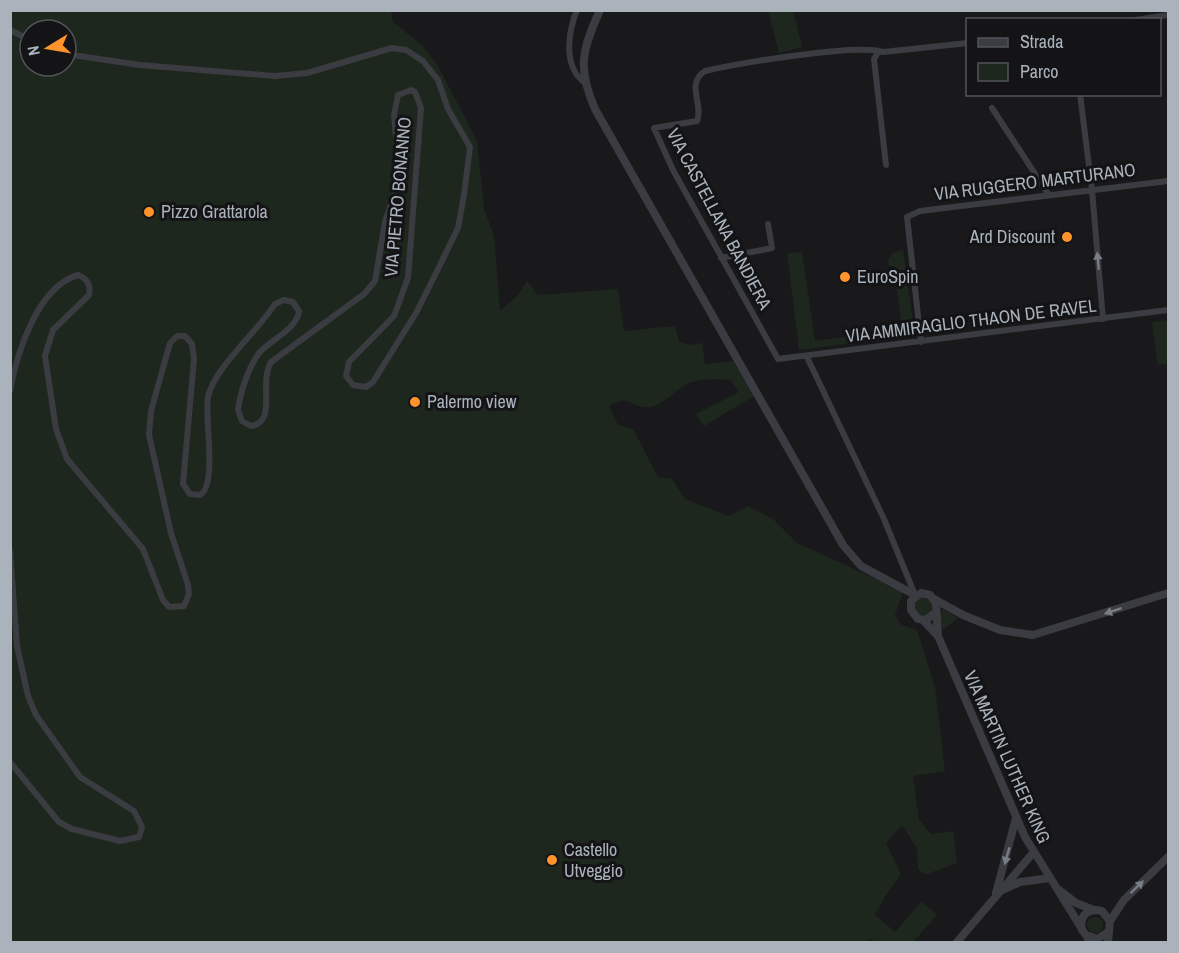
<svg xmlns="http://www.w3.org/2000/svg" width="1179" height="953" viewBox="0 0 1179 953" font-family="'Archivo Narrow',sans-serif">
	<style>
		.green { fill: #1e271e; fill-rule: evenodd }
		.lines { fill: none; stroke-linecap: round; stroke-linejoin: round }
		.minor { stroke: #3a3c41; stroke-width: 6 }
		.tertiary { stroke: #3a3c41; stroke-width: 8 }
		.oneway { fill: #787d85 }
		.poi-dot { fill: #ff942d; stroke: #141417; stroke-width: 2 }
		.labels { text-anchor: middle; stroke-width: 6; stroke-linejoin: round; paint-order: stroke }
		.street-label { font-size: 18px; fill: #aab3bc; stroke: #141417 }
		.poi-label { font-size: 18px; fill: #aab3bc; stroke: #141417; text-anchor: start }
	</style>
	<rect width="100%" height="100%" fill="#19191b"/>
	<path class="green" d="M779 10 793 11 802 47 779 53 769 13Z
		M10 11H391L393 22 423 46 438 66 477 141 484 209 494 236 500 311 518 295 527 281 538 295 618 289 624 331 675 326 679 342 689 345 702 343 705 364 733 361 754 396 704 426 696 414 739 392 731 380C718 379 702 378 689 383 675 389 664 406 648 407 632 408 627 393 609 406L618 425 633 429 658 477 672 479 685 499 728 516 748 506 773 519 797 543 903 591 895 615 901 625 917 630 935 687 945 771 913 776 919 820 931 834 953 831 957 863 927 874 922 873 918 869 917 848 902 825 886 843 901 874 884 898 875 915 895 932 921 902 937 915 913 942H875L870 939 866 942H11ZM30 30H66V66H30Z
		M903 250 915 336 901 338 897 330 902 329 894 266H889L888 260 892 253Z
		M802 252 815 341 886 331 887 338 799 350 787 253Z
		M1168 320V364L1158 365 1152 322Z
		M914 607a9 9 0 1 1 18 0a9 9 0 1 1-18 0Z
		M943 609 958 618 943 630 939 618Z
		M1087 925a8 8 0 1 1 16 0a8 8 0 1 1-16 0Z"/>
	<g class="lines">
		<path class="minor" d="M577 10C568 32 563 66 584 82
			M1135 20 1168 15
			M10 30 30 40
			M968 43 883 52C857 43 736 64 705 71 685 84 704 104 697 121L654 128 673 170 778 359 1168 310
			M879 51 874 59 886 165
			M1080 94 1092 190 1103 319
			M992 108 1049 195
			M721 258 772 248 768 224
			M921 342 907 217 920 211 1168 181
			M807 357 884 519 915 595
			M10 391C17 353 37 287 78 275 88 279 91 285 89 295L53 330 45 356 56 429 67 459 143 549 163 600 169 607 184 606 189 594 188 585 171 533 149 435 151 411 170 343 177 336H185L192 344 194 359 183 484 190 494 200 495C218 484 204 418 208 397 214 368 258 331 275 304L284 300 293 302 299 311C297 329 272 339 260 352 249 365 240 393 238 410L242 421 251 426C278 422 258 385 271 362L364 294 375 281 385 222 396 190 399 169 394 115 398 95 411 90 415 92 421 108 408 278 394 316 349 362 346 376 353 385 366 387 373 382 416 313 439 267 458 228 464 195 470 147 448 109 438 80 423 61 406 50 392 48 307 73 275 76 140 65 66 54
			M10 551 17 646 28 696 36 715 80 777 134 811 142 827 139 837 120 841 72 829 59 822 10 762"/>
		<path class="tertiary" d="M600 10C582 50 577 68 595 109L843 545 861 566 915 595
			M934 599 963 615 1000 630 1033 635 1168 593
			M935 613 926 620 918 619 911 610V601L921 593 930 595 936 603 938 636 1025 837 1090 942
			M923 620 938 636
			M1002 890 1020 882 1050 878
			M1059 890 1076 903 1094 910
			M996 893 1016 818
			M1110 921 1124 900 1168 857
			M1082 930C1079 916 1088 907 1102 911L1110 921 1108 942
			M1086 935 1097 939 1108 932
			M957 942 1033 853"/>
	</g>
	<defs><path id="oneway-solid" d="M-6-.8H1V-3.2L6.5 0L1 3.2V.8H-6Z" transform="scale(1.5)"/></defs>
	<g class="oneway">
		<use href="#oneway-solid" transform="translate(1098 261) rotate(-95)"/>
		<use href="#oneway-solid" transform="translate(1113 611) rotate(162)"/>
		<use href="#oneway-solid" transform="translate(1007 856) rotate(106)"/>
		<use href="#oneway-solid" transform="translate(1137 887) rotate(-44)"/>
	</g>
	<g class="poi-dot">
		<circle cx="149" cy="212" r="6"/>
		<circle cx="1067" cy="237" r="6"/>
		<circle cx="845" cy="277" r="6"/>
		<circle cx="415" cy="402" r="6"/>
		<circle cx="552" cy="860" r="6"/>
	</g>
	<g class="labels">
		<g class="street-label">
			<text transform="translate(1035 182) rotate(-7)" y="6">VIA RUGGERO MARTURANO</text>
			<text transform="translate(398 197) rotate(-85)" y="6">VIA PIETRO BONANNO</text>
			<text transform="translate(719 219) rotate(62)" y="6">VIA CASTELLANA BANDIERA</text>
			<text transform="translate(971 321) rotate(-7)" y="6">VIA AMMIRAGLIO THAON DE RAVEL</text>
			<text transform="translate(1007 757) rotate(66)" y="6">VIA MARTIN LUTHER KING</text>
		</g>
		<g class="poi-label">
			<text x="161" y="218">Pizzo Grattarola</text>
			<text x="1055" y="243" text-anchor="end">Ard Discount</text>
			<text x="857" y="283">EuroSpin</text>
			<text x="427" y="408">Palermo view</text>
			<text x="564" y="856">Castello<tspan x="564" dy="21">Utveggio</tspan></text>
		</g>
	</g>
	<rect width="1179" height="953" fill="none" stroke="#aab3bc" stroke-width="24"/>
	<rect x="966" y="18" width="195" height="78" fill="#141417" stroke="#505459" stroke-width="1.5"/>
	<rect x="978" y="38" width="30" height="9" fill="#3a3c41" stroke="#505459" stroke-width="1.5"/>
	<text x="1020" y="48" font-size="18" fill="#aab3bc">Strada</text>
	<rect x="978" y="63" width="30" height="18" fill="#1e271e" stroke="#505459" stroke-width="1.5"/>
	<text x="1020" y="78" font-size="18" fill="#aab3bc">Parco</text>
	<g transform="translate(48 48) rotate(259)"><circle r="28" fill="#141417" stroke="#505459" stroke-width="1.5"/>
	<path d="M0-4.5L10 22L0 15L-10 22Z" fill="#ff942d"/>
	<text y="-9" font-size="16" font-weight="bold" text-anchor="middle" fill="#aab3bc">N</text>
	</g>
</svg>
